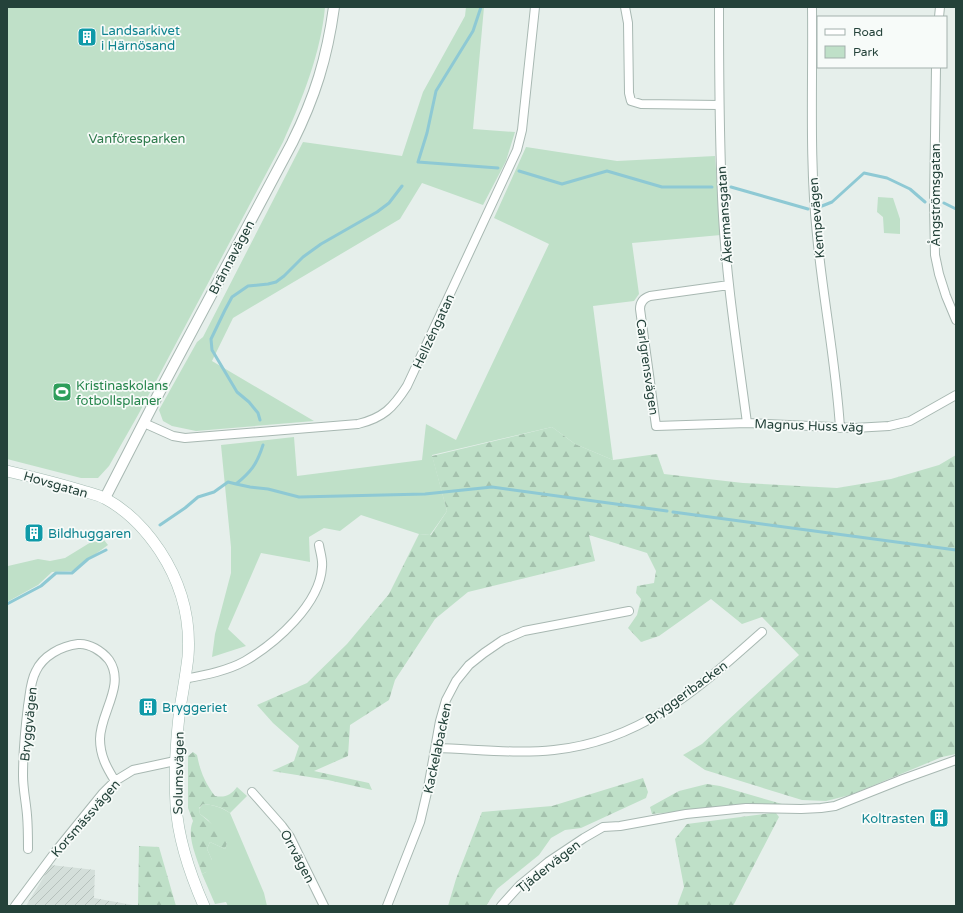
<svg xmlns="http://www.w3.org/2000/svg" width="963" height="913" viewBox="0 0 963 913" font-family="'Varela Round',sans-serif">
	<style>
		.industrial { fill: url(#industrial-furrows) }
		.green { fill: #bfe0c8 }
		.forest { fill: url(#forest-firs) }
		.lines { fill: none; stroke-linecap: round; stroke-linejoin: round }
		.stream { stroke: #8ec9d4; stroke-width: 3 }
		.minor-casing { stroke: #a8b8b2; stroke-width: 10 }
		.tertiary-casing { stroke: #a8b8b2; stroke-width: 12 }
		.secondary-casing { stroke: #a4bbb3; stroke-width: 12 }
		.minor { stroke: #fff; stroke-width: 8 }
		.tertiary { stroke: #fff; stroke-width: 10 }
		.secondary { stroke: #fff; stroke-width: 11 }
		.labels { text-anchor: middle; stroke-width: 3.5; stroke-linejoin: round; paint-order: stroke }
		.culture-label { font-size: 13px; fill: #0d838f; stroke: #f7fbf9; text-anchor: start }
		.park-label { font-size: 13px; fill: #2d7a4b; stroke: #f7fbf9 }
		.street-label { font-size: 13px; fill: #24423a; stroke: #f7fbf9 }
		.leisure-label { font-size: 13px; fill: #27864d; stroke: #f7fbf9; text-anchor: start }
	</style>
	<defs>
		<pattern id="industrial-furrows" width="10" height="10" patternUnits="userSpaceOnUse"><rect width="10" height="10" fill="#d4dfda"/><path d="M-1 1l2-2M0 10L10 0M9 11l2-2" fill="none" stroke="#b6c1bc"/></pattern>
		<pattern id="forest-firs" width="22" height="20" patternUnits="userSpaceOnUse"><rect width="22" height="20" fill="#bfe0c8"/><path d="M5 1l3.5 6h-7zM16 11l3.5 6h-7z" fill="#a4c1ad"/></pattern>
	</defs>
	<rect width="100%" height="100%" fill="#e6efeb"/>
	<path class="industrial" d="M51 865 95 870 94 898 138 906H26Z"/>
	<path class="green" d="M7 7H325C321 53 302 100 283 142L138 415 109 466 98 478H81L7 459Z
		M466 7H484L473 129 515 132 506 161 483 205 422 183 400 219 233 318 212 361 314 421 196 431 172 426 163 421 159 410 197 342 203 337 303 142 402 156 423 92 465 16Z
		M526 147 617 161 715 156 721 235 632 243 639 294 634 301 593 306 613 460 575 444 552 427 432 455 447 511 430 535 419 534 361 515 340 531 324 528 309 537 310 562 261 553 228 629 246 646 212 657 215 634 231 573V547L221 445 294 437 297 476 422 460 426 424 456 440 549 244 494 218Z
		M878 197 893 198 900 219V234L884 233 883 217 877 212Z
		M96 539 104 540 108 545 72 571 52 572 38 585 7 602V565L8 566 38 559 50 561 65 558Z
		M203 804C214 805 221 807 230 813L264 893 267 906H228L226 902 215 904 202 874 206 872 212 860 207 849 210 842 225 849 227 843 208 820 200 814 199 809Z"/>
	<path class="forest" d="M552 427 575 444 613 460 657 454 664 474 743 483 837 488 891 479 939 465 956 455V754L942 757 850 795 826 801 802 800 705 770 683 755 702 744 799 655 762 617 742 624 711 599 659 636 641 642 628 628 637 615 641 599 636 593 637 586 654 583 656 571 647 553 589 535 595 561 468 592 435 619 395 680 389 700 350 725 348 756 314 771 369 783 372 790 328 780 272 771 294 761 299 746 273 723 257 705 307 683 347 644 389 594 419 534 431 535 447 511 432 456Z
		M193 752 197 755C200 771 205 783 215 796 225 798 231 795 237 787L247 796 230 813C222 807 214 805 203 804L199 808 200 814 220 831 227 843 225 849 210 842 207 849 212 860V869L202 874C197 858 186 836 193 821L188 808V756Z
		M643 778 648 792 646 798 581 828 565 830 551 838 539 855 497 889 486 906H448L456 879 482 812 552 806Z
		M707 784 720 786 782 804 715 808 652 814 650 807 679 791Z
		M771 813H776L779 817 733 906H677L684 887 675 839 687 824Z
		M139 846 159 847 176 906H138Z"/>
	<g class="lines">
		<path class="stream" d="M481 7 473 31 436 91 427 133 418 162 498 168
			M519 171 562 184 607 171 662 187H712
			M731 187 808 209
			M944 203 956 209
			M822 206 832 202 864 173 887 178 910 189 925 202
			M260 420 258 413 249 402 237 392 212 350 211 339 225 310 232 297 248 286 268 284 276 282 284 276 303 257 321 244 377 212 389 203 402 186
			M236 484 250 487 268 489 299 497 425 494 492 487 667 511
			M673 512 956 550
			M160 525 185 508 198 497 214 492 228 482 236 484C251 472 257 464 263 445
			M7 604 41 586 56 573H72L88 559 106 550"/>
		<g class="minor-casing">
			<path id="minor" d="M625 7 628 23 629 93 631 101 641 104 719 105
				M719 7C719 77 719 146 723 216 727 285 738 354 747 423
				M812 7C813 83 809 159 817 235 823 299 836 363 840 428
				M939 17 940 7
				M936 67 934 204 935 255 939 274 946 296 956 320
				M729 285 650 296C644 298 640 302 640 309L656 426 747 423 854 428 889 426 910 421 956 395
				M144 423 173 436 185 438 358 424C383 418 393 408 407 386L517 150 522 130 535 7
				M184 679C205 675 227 671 245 661 276 643 320 604 322 567 323 560 320 552 319 545
				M436 748C475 749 515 754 554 750 642 741 699 688 762 632
				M252 792 282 826 290 837 324 906
				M28 849C28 838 28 826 27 815 26 802 23 789 23 776 23 753 25 730 28 706 30 695 30 682 36 671 43 656 61 646 78 644 89 643 102 651 109 660 126 685 100 713 100 739 100 756 107 768 115 781
				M15 906 56 851 103 793 115 781 133 770 175 761
				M387 906 420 822 428 788 440 721 446 700 456 681 469 665 484 653 503 640 524 631 629 611
				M501 906 520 885 548 862 584 838 603 827 620 826 686 814 746 808 801 809 821 808 835 806 903 779 956 760"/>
		</g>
		<g class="tertiary-casing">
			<path id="tertiary" d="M105 498 159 393 292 143C315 97 327 58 334 7"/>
		</g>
		<g class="secondary-casing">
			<path id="secondary" d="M7 471C32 477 58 483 83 491 90 493 99 495 106 499 128 511 146 530 160 551 181 583 191 619 188 657 186 674 183 691 180 708 176 740 174 772 176 805 178 840 190 874 204 906"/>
		</g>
		<use href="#minor" class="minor"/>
		<use href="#tertiary" class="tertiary"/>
		<use href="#secondary" class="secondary"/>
	</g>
	<defs>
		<g id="building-square" transform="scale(1)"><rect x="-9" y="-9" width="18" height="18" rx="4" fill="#0f9aa8" stroke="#f7fbf9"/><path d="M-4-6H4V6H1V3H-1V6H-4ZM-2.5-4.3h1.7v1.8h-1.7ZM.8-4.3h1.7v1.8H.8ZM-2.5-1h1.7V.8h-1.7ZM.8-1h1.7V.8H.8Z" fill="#fff"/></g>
		<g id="stadium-square" transform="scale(1)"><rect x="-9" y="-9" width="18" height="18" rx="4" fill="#2e9e5b" stroke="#f7fbf9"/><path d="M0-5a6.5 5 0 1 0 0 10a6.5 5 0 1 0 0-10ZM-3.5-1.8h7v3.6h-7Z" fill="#fff"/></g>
	</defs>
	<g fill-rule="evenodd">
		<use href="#building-square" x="87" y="37"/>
		<use href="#stadium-square" x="62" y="392"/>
		<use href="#building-square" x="34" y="533"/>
		<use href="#building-square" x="148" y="707"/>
		<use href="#building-square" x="939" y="818"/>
	</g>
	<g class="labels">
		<g class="culture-label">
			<text x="101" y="35">Landsarkivet<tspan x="101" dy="15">i Härnösand</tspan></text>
			<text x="48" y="538">Bildhuggaren</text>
			<text x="162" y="712">Bryggeriet</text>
			<text x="925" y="823" text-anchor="end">Koltrasten</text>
		</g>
		<g class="park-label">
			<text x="137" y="143">Vanföresparken</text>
		</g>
		<g class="street-label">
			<text transform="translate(935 195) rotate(-90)" y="5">Ångströmsgatan</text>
			<text transform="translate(724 215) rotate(-94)" y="5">Åkermansgatan</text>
			<text transform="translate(816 218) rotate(-95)" y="5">Kempevägen</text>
			<text transform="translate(231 257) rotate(-62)" y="5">Brännavägen</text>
			<text transform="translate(433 331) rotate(-65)" y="5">Hellzéngatan</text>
			<text transform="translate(648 367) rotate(82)" y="5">Carlgrensvägen</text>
			<text transform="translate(809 425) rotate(2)" y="5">Magnus Huss väg</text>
			<text transform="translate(56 484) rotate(16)" y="5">Hovsgatan</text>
			<text transform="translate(686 692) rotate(-36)" y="5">Bryggeribacken</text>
			<text transform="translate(28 724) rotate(-84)" y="5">Bryggvägen</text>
			<text transform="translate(437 748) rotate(-78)" y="5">Kackelabacken</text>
			<text transform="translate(178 773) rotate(-89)" y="5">Solumsvägen</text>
			<text transform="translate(85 818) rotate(-49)" y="5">Korsmässvägen</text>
			<text transform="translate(298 856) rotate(62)" y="5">Orrvägen</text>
			<text transform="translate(548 866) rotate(-38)" y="5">Tjädervägen</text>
		</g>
		<g class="leisure-label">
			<text x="76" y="390">Kristinaskolans<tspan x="76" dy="15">fotbollsplaner</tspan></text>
		</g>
	</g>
	<rect width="963" height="913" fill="none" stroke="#24423a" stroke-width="16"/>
	<rect x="817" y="16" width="130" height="52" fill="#f7fbf9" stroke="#a3b1ad"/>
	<rect x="825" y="29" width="20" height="6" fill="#ffffff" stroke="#a3b1ad"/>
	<text x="853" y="36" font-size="12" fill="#24423a">Road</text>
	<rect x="825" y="46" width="20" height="12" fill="#bfe0c8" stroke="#a3b1ad"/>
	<text x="853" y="56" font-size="12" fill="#24423a">Park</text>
</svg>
